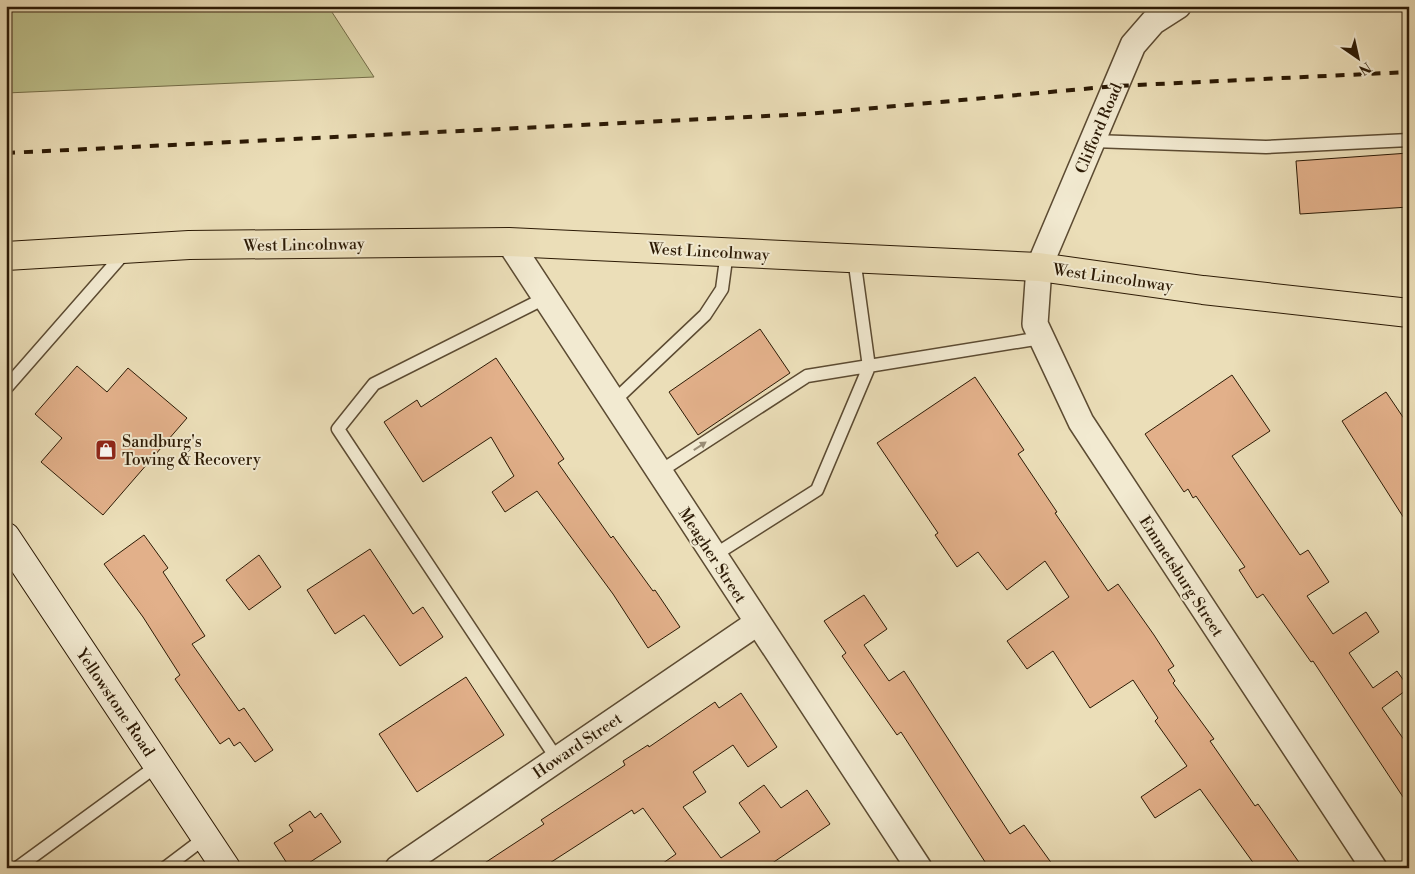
<svg xmlns="http://www.w3.org/2000/svg" width="1415" height="874" viewBox="0 0 1415 874" font-family="'Libre Bodoni',serif">
	<style>
		.green { fill: #bdc08b; stroke: #746d48 }
		.building { fill: #e2b08a; stroke: #2c1a05 }
		.lines { fill: none; stroke-linecap: round; stroke-linejoin: round }
		.lane-casing { stroke: #5c4b32; stroke-width: 15 }
		.street-casing { stroke: #5c4b32; stroke-width: 28 }
		.secondary-casing { stroke: #2c1a05; stroke-width: 30 }
		.primary-casing { stroke: #2c1a05; stroke-width: 30 }
		.lane { stroke: #f2ead1; stroke-width: 12 }
		.street { stroke: #f2ead1; stroke-width: 25 }
		.secondary { stroke: #f2ead1; stroke-width: 28 }
		.primary { stroke: #ebdeb8; stroke-width: 28 }
		.rail { stroke: #2c1a05; stroke-width: 4; stroke-dasharray: 9 9; stroke-linecap: butt }
		.oneway { fill: #998c75 }
		.labels { text-anchor: middle; stroke-width: 4; stroke-linejoin: round; paint-order: stroke }
		.street-label { font-size: 16px; fill: #2c1a05; stroke: #f2ead1 }
		.poi-label { font-size: 16px; fill: #2c1a05; stroke: #f2ead1; text-anchor: start }
	</style>
	<rect width="100%" height="100%" fill="#ebdeb8"/>
	<filter id="stains"><feTurbulence type="fractalNoise" baseFrequency=".004" numOctaves="4"/><feColorMatrix values="0 0 0 0 .2 0 0 0 0 .09 0 0 0 0 .02 0 0 0 .5 -.17"/></filter>
	<radialGradient id="worn" r=".72"><stop offset=".6" stop-color="#630" stop-opacity="0"/><stop offset="1" stop-color="#630" stop-opacity=".3"/></radialGradient>
	<path class="green" d="M6 6H328L374 77 6 93Z"/>
	<path class="building" d="M1409 153V207L1300 214 1296 161Z
		M760 329 790 373 698 435 669 392Z
		M496 358 564 459 558 463 611 538 613 536 653 591 655 590 680 627 648 648 613 594 537 491 505 512 492 492 514 476 491 437 423 482 384 422 417 400 421 407Z
		M77 366 107 392 128 368 187 418 103 515 41 462 62 438 35 414Z
		M1232 375 1270 431 1232 456 1300 555 1308 550 1329 582 1307 596 1333 634 1366 612 1379 632 1349 653 1373 688 1397 671 1409 688 1382 708 1409 747V806L1313 661 1311 662 1263 594 1257 598 1239 570 1245 567 1196 496 1193 498 1188 489 1184 492 1145 434Z
		M975 377 1024 450 1018 454 1057 512 1055 513 1108 591 1118 584 1154 635 1174 666 1168 670 1175 681 1173 683 1214 739 1210 741 1255 806 1258 804 1303 868H1257L1200 789 1155 818 1141 797 1187 766 1155 721 1158 718 1133 680 1090 708 1053 651 1027 669 1007 641 1069 597 1045 561 1007 590 978 552 957 567 935 535 938 533 877 443Z
		M1386 392 1409 426V526L1342 421Z
		M144 535 168 568 163 572 205 636 192 644 239 711 244 708 273 750 255 762 240 742 234 746 229 738 220 744 175 679 180 675 143 617 104 564Z
		M370 549 413 614 423 607 443 637 400 666 364 615 335 634 307 590Z
		M259 555 281 587 249 610 226 580Z
		M864 595 887 629 864 645 889 681 904 671 1010 834 1024 825 1055 868H989L901 732 897 735 842 656 846 653 824 621Z
		M466 677 504 735 417 792 379 734Z
		M741 693 777 747 748 767 733 745 693 772 706 792 683 807 721 858 760 832 739 803 764 785 781 808 807 790 830 824 765 868H656L676 854 643 808 634 814 632 810 542 868H477L544 824 541 820 625 765 623 761 648 745 649 747 715 702 719 708Z
		M310 811 315 818 321 813 341 842 301 868H290L274 843 293 831 289 825Z"/>
	<g class="lines">
		<g class="lane-casing">
			<path id="lane" d="M1093 141 1266 147 1409 140
				M545 298 374 384 338 429 557 759
				M6 388 126 251
				M613 402 705 315 722 289 727 252
				M659 472 807 376 1041 338
				M713 556 817 490 869 367 854 258
				M17 868 158 765
				M165 868 206 837"/>
		</g>
		<g class="street-casing">
			<path id="street" d="M1178 6 1153 22 1133 45 1039 267 1035 324 1081 422 1374 868
				M509 242 919 868
				M398 868 757 623"/>
		</g>
		<g class="secondary-casing">
			<path id="secondary" d="M6 537 226 868"/>
		</g>
		<g class="primary-casing">
			<path id="primary" d="M6 256 189 245 509 242 1039 267 1203 290 1409 313"/>
		</g>
		<use href="#lane" class="lane"/>
		<use href="#street" class="street"/>
		<use href="#secondary" class="secondary"/>
		<use href="#primary" class="primary"/>
		<path class="rail" d="M6 153 808 114 1116 86 1409 72"/>
	</g>
	<defs><path id="oneway-solid" d="M-6-.8H1V-3.2L6.5 0L1 3.2V.8H-6Z" transform="scale(1.25)"/></defs>
	<use class="oneway" href="#oneway-solid" transform="translate(700 446) rotate(-33)"/>
	<defs>
		<g id="shop-square" transform="scale(1.125)"><rect x="-9" y="-9" width="18" height="18" rx="4" fill="#8f2418" stroke="#f2ead1"/><path d="M-5-2.5h2.3a2.7 3.5 0 0 1 5.4 0H5L5.5 6h-11ZM-1.5-2.5h3a1.5 2.3 0 0 0-3 0Z" fill="#fff"/></g>
	</defs>
	<g fill-rule="evenodd">
		<use href="#shop-square" x="106" y="450"/>
	</g>
	<g class="labels">
		<g class="street-label">
			<text transform="translate(1098 128) rotate(-67)" y="6">Clifford Road</text>
			<text transform="translate(304 244) rotate(-1)" y="6">West Lincolnway</text>
			<text transform="translate(709 251) rotate(3)" y="6">West Lincolnway</text>
			<text transform="translate(1113 277) rotate(8)" y="6">West Lincolnway</text>
			<text transform="translate(713 555) rotate(57)" y="6">Meagher Street</text>
			<text transform="translate(1182 576) rotate(57)" y="6">Emmetsburg Street</text>
			<text transform="translate(116 702) rotate(56)" y="6">Yellowstone Road</text>
			<text transform="translate(577 745) rotate(-34)" y="6">Howard Street</text>
		</g>
		<g class="poi-label">
			<text x="122" y="447">Sandburg's<tspan x="122" dy="18">Towing &amp; Recovery</tspan></text>
		</g>
	</g>
	<rect width="1415" height="874" fill="none" stroke="#ebdeb8" stroke-width="25"/>
	<rect x="8" y="8" width="1400" height="859" fill="none" stroke="#2c1a05" stroke-width="2.5"/>
	<rect x="12" y="12" width="1390" height="849" fill="none" stroke="#2c1a05"/>
	<g transform="translate(1358 58) rotate(146)" stroke="#f2ead1" stroke-width="4" paint-order="stroke">
	<path d="M0-4L9 19L0 12L-9 19Z" fill="#2c1a05"/>
	<text y="-8" font-size="14" font-weight="bold" text-anchor="middle" fill="#2c1a05">N</text>
	</g>
	<rect width="100%" height="100%" filter="url(#stains)"/>
	<rect width="100%" height="100%" fill="url(#worn)"/>
</svg>
